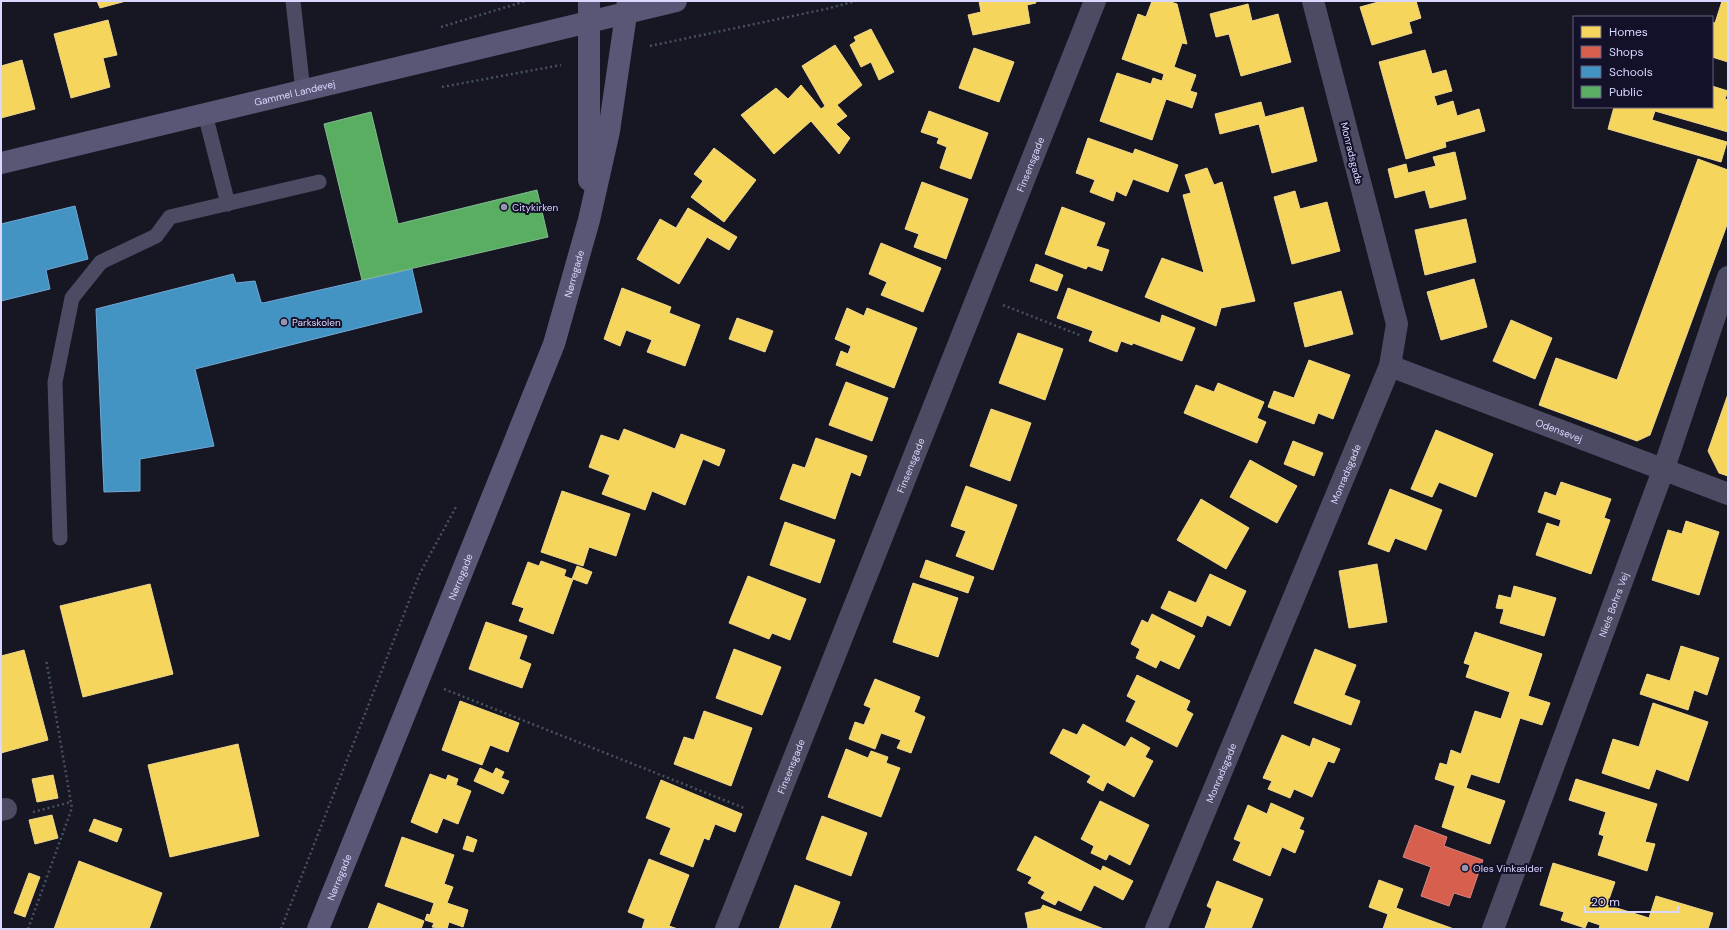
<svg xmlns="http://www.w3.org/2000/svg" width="1729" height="930" viewBox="0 0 1729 930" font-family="'DM Sans',sans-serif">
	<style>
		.homes { fill: #f6d55c; stroke: #eed68d }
		.shops { fill: #d6604d; stroke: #d88482 }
		.schools { fill: #4393c3; stroke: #71a8d5 }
		.public { fill: #5aae61; stroke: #81bb90 }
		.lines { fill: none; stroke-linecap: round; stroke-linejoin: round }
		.path { stroke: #455260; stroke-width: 2.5; stroke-dasharray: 2 3; stroke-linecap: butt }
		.lane { stroke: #4b4b64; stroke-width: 15 }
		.street { stroke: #4b4b64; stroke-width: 22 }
		.secondary { stroke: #585776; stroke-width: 22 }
		.poi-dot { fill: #9694b2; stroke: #131029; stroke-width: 1.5 }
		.labels { text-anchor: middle; stroke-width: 4; stroke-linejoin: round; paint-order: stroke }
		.street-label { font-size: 10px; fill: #dbd8ff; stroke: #131029 }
		.poi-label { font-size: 10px; fill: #dbd8ff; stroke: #131029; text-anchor: start }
	</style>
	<rect width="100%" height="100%" fill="#171623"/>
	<path class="homes" d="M97 1H126L100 8Z
		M979 1H1035L1036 3 1027 5 1030 23 973 35 968 15 981 12Z
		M1152 1H1168L1177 4 1187 44 1182 43 1174 67 1196 75 1190 91 1197 93 1192 108 1166 99 1152 140 1100 121 1117 73 1151 84 1153 78 1162 81 1164 74 1122 59 1138 14 1146 17Z
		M1382 1H1416L1421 18 1409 22 1412 33 1372 45 1360 7Z
		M1722 1H1728V62L1712 57V22L1715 23Z
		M1248 4 1252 21 1278 14 1291 62 1241 76 1229 34 1216 37 1210 14Z
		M108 20 117 55 103 58 110 87 71 98 54 34Z
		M871 29 894 72 879 80 871 62 861 67 850 45 856 41 854 37Z
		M835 45 862 85 837 105 847 116 836 124 850 138 839 154 811 121 774 154 741 115 776 88 788 99 801 85 821 109 825 106 802 66Z
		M974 48 1014 62 999 102 959 88Z
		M1425 50 1432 74 1446 70 1452 91 1434 96 1437 106 1453 101 1457 116 1479 109 1485 131 1445 142 1446 147 1406 159 1379 62Z
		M22 60 35 109 1 118V66Z
		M1712 86 1728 91 1725 99 1728 100V132L1655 111 1652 120 1727 142 1721 162 1608 129 1614 107H1712Z
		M1261 102 1265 117 1303 107 1317 161 1272 173 1259 124 1220 134 1215 114Z
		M929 111 988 133 971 179 940 168 947 147 937 143 939 138 921 132Z
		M1088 138 1133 154 1135 149 1178 165 1168 192 1133 179 1126 196 1116 191 1113 201 1090 192 1095 180 1076 173Z
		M714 148 756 180 724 222 691 197 703 181 694 174Z
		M1455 152 1466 199 1430 208 1425 190 1395 198 1388 169 1406 164 1408 173 1436 166 1433 157Z
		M1698 159 1728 170V222L1650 435 1637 441 1539 405 1556 358 1617 380Z
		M1207 168 1214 185 1222 182 1255 301 1221 308 1216 326 1145 297 1162 258 1204 273 1183 195 1191 193 1185 175Z
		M922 182 968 199 946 259 914 247 919 234 905 229Z
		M1295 191 1300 209 1327 202 1340 251 1292 264 1274 197Z
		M1062 207 1105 223 1096 246 1109 250 1102 271 1088 266 1086 269 1045 254Z
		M688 208 737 237 729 250 707 237 679 284 637 259 660 219 676 228Z
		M1466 219 1476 262 1425 275 1415 230Z
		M881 243 941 268 923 312 881 295 887 282 869 274Z
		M1036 264 1063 275 1057 291 1030 281Z
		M1474 279 1487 327 1441 340 1427 292Z
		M622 288 671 307 669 313 700 325 685 366 647 352 652 340 626 330 620 346 604 339Z
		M1068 288 1160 323 1162 315 1195 328 1182 361 1133 343 1132 345 1121 341 1117 352 1089 341 1093 331 1057 318Z
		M1341 291 1353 334 1305 347 1294 303Z
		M847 308 864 316 867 308 917 328 894 388 836 365 841 351 848 354 851 346 835 339Z
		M737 318 773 331 765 352 729 339Z
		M1511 320 1552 338 1535 379 1493 361Z
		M1018 333 1063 349 1045 400 999 383Z
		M1309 360 1350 375 1333 419 1318 413 1314 424 1268 407 1274 391 1294 398Z
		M846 382 888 398 872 441 829 425Z
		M1218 383 1264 402 1257 418 1266 422 1257 443 1184 413 1196 385 1214 392Z
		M1728 394V476L1719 473 1708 451Z
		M991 409 1031 423 1010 481 970 466Z
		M624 429 675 449 681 434 725 450 719 466 703 459 685 505 652 491 645 510 602 494 610 475 589 467 601 435 619 441Z
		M1436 430 1493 454 1476 497 1439 482 1432 497 1411 489Z
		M816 438 867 456 860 476 851 472 835 519 780 499 793 464 805 468Z
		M1293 441 1323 453 1314 476 1284 464Z
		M1250 460 1297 486 1277 523 1230 497Z
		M1561 482 1611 499 1604 518 1610 520 1591 574 1536 555 1547 523 1559 527 1561 520 1538 512 1545 492 1556 496Z
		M966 486 1017 505 993 570 956 556 966 531 951 526Z
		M1390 489 1442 510 1426 550 1395 538 1389 552 1368 544Z
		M562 491 630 514 616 556 589 547 583 566 541 552Z
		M1201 499 1249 528 1226 569 1177 540Z
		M1686 521 1719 532 1699 595 1652 580 1668 530 1682 534Z
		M785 522 835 540 820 583 770 565Z
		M926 560 974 577 968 593 920 577Z
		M541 561 566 570 564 576 572 579 577 566 592 572 587 584 573 579 553 634 519 621 524 608 512 604 528 562 539 566Z
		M1377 564 1387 622 1349 628 1339 571Z
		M1210 574 1246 591 1230 626 1207 615 1202 627 1161 608 1169 591 1196 603Z
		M748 576 806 599 790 640 772 633 769 639 729 623Z
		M913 583 958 598 938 657 893 642Z
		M150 584 173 674 83 697 60 606Z
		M1514 586 1556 598 1544 636 1500 623 1504 609 1496 608 1499 595 1511 598Z
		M1152 614 1195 636 1179 669 1160 660 1156 668 1136 658 1140 649 1131 644 1142 620 1148 623Z
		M486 622 527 636 519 659 531 664 522 688 469 669Z
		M1475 632 1542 654 1528 696 1550 703 1542 725 1520 718 1499 783 1471 774 1466 788 1505 801 1490 844 1442 827 1455 786 1435 779 1440 763 1447 765 1451 750 1461 754 1475 711 1501 719 1510 692 1466 677 1470 665 1464 663Z
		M1681 646 1719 658 1707 695 1694 690 1688 710 1640 694 1647 674 1670 681Z
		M734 649 781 667 762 715 716 698Z
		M1315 649 1356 665 1344 695 1360 701 1351 725 1294 703Z
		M24 650 48 740 1 753V656Z
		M1137 675 1190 701 1186 710 1193 714 1177 747 1126 721 1136 701 1127 696Z
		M875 679 920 697 914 712 925 717 911 753 897 748 901 740 881 733 875 749 849 739 855 722 864 725 871 708 864 705Z
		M460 701 519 723 508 752 490 745 482 765 442 750Z
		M1653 703 1708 722 1688 781 1656 769 1649 789 1602 773 1613 739 1639 747Z
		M704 711 752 728 731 786 674 764 684 737 694 740Z
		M1083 724 1125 747 1131 737 1150 748 1145 757 1153 761 1134 797 1107 782 1103 791 1087 782 1091 776 1050 753 1063 729 1077 735Z
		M1282 735 1310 747 1313 738 1340 749 1334 763 1328 761 1312 797 1294 789 1290 798 1268 789 1272 781 1263 778Z
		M238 744 259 836 170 857 148 765Z
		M846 749 868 758 871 751 888 757 886 763 900 768 881 817 828 797Z
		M480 768 493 774 496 768 504 772 501 778 509 781 503 794 474 781Z
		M430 774 446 780 448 775 458 779 456 785 471 791 458 824 443 818 437 833 411 822Z
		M53 775 58 798 37 802 32 779Z
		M1576 779 1657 804 1645 842 1655 844 1647 871 1598 855 1604 836 1599 834 1606 812 1569 800Z
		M661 780 742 814 735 832 715 824 709 840 704 838 693 867 660 854 671 828 646 818Z
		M1100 801 1149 825 1130 865 1109 854 1106 860 1091 853 1094 846 1081 839Z
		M1271 803 1304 818 1299 829 1304 831 1295 853 1282 847 1270 876 1233 860 1241 842 1234 839 1248 805 1267 814Z
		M52 815 58 838 35 844 29 820Z
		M822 816 867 833 851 876 806 859Z
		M94 819 122 829 117 842 89 831Z
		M467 836 477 840 473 852 463 849Z
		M1035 836 1101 871 1103 866 1133 881 1123 900 1094 885 1081 911 1058 900 1055 905 1041 898 1045 892 1028 883 1032 877 1017 870Z
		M402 837 454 855 444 884 453 887 447 903 468 910 463 927 449 922 447 929 432 927 434 923 425 920 427 914 430 915 434 903 385 886Z
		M649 859 689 875 669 926 678 929H642L645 919 628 912Z
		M79 861 162 893 149 929H54Z
		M1553 863 1615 882 1607 905 1649 918 1656 896 1713 913 1708 929H1599L1600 925 1588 921 1585 928 1561 920 1564 912 1540 905Z
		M29 873 40 877 25 917 14 913Z
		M1379 880 1403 889 1396 908 1454 929H1383L1388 914 1369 907Z
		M1217 881 1263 899 1251 929 1205 928 1212 909 1207 906Z
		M795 885 840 902 830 929H779Z
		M378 903 424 921 421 929H368Z
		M1043 905 1104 929H1027L1028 927 1025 913 1041 909Z"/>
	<path class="shops" d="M1415 825 1447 837 1444 846 1483 860 1470 898 1454 893 1449 906 1421 896 1431 867 1403 857Z"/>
	<path class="schools" d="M75 206 88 259 46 270 50 289 1 301V224Z
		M412 269 422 312 195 369 214 446 140 459V491L104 492 96 309 233 274 236 283 255 281 261 302 263 303Z"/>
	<path class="public" d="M371 112 398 224 537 190 548 237 362 280 324 124Z"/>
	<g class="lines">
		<path class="path" d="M441 27 526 1
			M650 46 826 9 856 1
			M442 87 561 65
			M1003 305 1082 336
			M444 689 744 808
			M33 812 71 802
			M28 929 72 808 46 659
			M281 929 420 573 457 505"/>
		<path class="lane" d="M293 1 303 91
			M205 114 228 204
			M60 538 55 382 72 298 101 262 156 236 170 217 319 182"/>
		<g class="street">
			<path id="s1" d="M1390 366 1728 494"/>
			<path d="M1 810 6 809"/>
			<path id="s2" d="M726 929 1095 1"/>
			<path id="s3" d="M1156 929 1390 366 1397 324 1313 1"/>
			<path id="s4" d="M1493 929 1664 468 1728 277"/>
		</g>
		<g class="secondary">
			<path id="s5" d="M1 163 676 1"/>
			<path d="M589 180V1"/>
			<path id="s6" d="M318 929 554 344 589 220 609 131 628 1"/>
		</g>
	</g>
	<g class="poi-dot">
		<circle cx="504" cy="207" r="4"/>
		<circle cx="284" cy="322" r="4"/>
		<circle cx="1465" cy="868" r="4"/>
	</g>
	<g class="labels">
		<g class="street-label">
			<text dy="4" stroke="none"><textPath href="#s5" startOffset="302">Gammel Landevej</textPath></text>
			<text transform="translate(1352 153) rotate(76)" y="4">Monradsgade</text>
			<text dy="4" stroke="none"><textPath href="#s2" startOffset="823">Finsensgade</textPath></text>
			<text dy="4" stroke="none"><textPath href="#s6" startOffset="704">Nørregade</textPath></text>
			<text dy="4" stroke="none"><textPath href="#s1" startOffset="181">Odensevej</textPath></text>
			<text dy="4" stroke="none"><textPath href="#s2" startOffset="499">Finsensgade</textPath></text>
			<text dy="4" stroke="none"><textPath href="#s3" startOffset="493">Monradsgade</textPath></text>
			<text dy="4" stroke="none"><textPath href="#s6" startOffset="380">Nørregade</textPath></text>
			<text dy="4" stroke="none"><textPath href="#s4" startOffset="346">Niels Bohrs Vej</textPath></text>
			<text dy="4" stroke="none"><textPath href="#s2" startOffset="175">Finsensgade</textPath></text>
			<text dy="4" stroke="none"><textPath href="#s3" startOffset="169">Monradsgade</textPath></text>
			<text dy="4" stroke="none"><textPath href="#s6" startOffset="56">Nørregade</textPath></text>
		</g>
		<g class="poi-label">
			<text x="512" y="211">Citykirken</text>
			<text x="292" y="326">Parkskolen</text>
			<text x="1473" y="872">Oles Vinkælder</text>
		</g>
	</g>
	<rect width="1729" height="930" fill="none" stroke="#dbd8ff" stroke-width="4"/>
	<rect x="1573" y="16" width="140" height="92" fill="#131029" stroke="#63607f"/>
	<rect x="1581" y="26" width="20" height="12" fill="#f6d55c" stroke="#63607f"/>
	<text x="1609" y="36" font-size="12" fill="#dbd8ff">Homes</text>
	<rect x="1581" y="46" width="20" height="12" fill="#d6604d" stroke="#63607f"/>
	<text x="1609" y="56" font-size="12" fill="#dbd8ff">Shops</text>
	<rect x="1581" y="66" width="20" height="12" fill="#4393c3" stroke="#63607f"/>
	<text x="1609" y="76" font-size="12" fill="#dbd8ff">Schools</text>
	<rect x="1581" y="86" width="20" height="12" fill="#5aae61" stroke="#63607f"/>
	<text x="1609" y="96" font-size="12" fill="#dbd8ff">Public</text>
	<path d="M1585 906v6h93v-6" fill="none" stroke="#dbd8ff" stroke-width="2"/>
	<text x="1591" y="906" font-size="12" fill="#dbd8ff" stroke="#131029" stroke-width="3" paint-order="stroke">20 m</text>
</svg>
